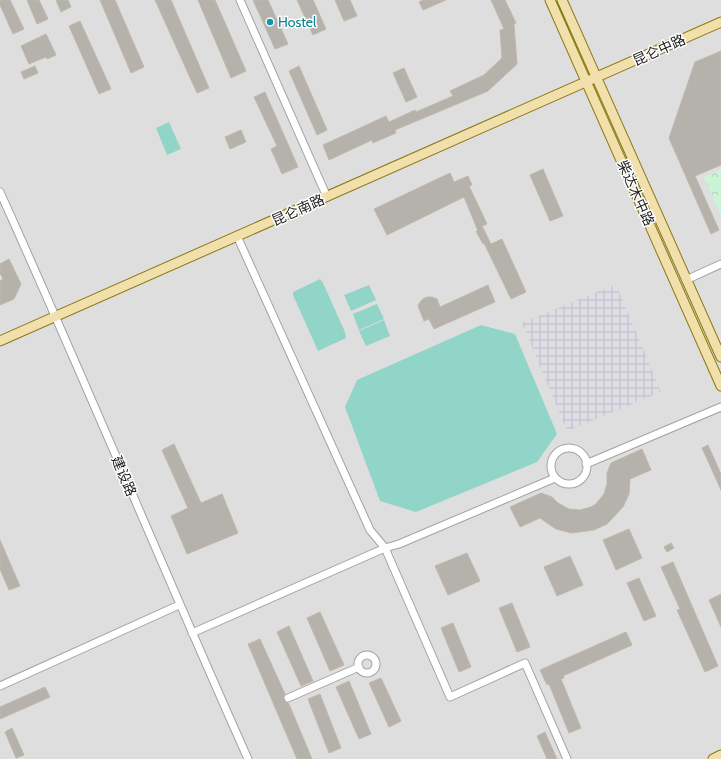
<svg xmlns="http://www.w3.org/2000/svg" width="721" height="759" viewBox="0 0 721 759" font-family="Cabin,'Noto Sans SC',sans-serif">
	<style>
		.residential { fill: #dfdede }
		.park { fill: url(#park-crowns) }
		.pitch { fill: #90d5c7 }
		.plaza { fill: url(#plaza-grid) }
		.building { fill: #b5b1ab; stroke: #c0b8ac }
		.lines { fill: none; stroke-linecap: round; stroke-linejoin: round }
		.minor-casing { stroke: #a2a2a2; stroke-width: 9 }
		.major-casing { stroke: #8b7812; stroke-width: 11 }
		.minor { stroke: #fff; stroke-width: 7 }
		.major { stroke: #f2e0ac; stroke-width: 9 }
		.culture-dot { fill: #0f9aa8; stroke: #fff; stroke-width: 1.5 }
		.labels { text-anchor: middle; stroke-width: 3; stroke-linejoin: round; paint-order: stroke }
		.culture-label { font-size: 14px; fill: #0d838f; stroke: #fff; text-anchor: start }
		.street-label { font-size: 14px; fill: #212121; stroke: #fff }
	</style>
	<defs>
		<pattern id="park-crowns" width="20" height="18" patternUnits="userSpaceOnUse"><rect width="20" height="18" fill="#cbf4d6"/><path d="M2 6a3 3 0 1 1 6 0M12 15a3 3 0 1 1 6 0" fill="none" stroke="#aed1b7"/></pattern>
		<pattern id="plaza-grid" width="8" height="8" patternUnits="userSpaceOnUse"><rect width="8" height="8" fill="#dedde6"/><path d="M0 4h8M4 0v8" fill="none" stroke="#bebdc5"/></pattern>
	</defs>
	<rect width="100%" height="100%" fill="#f0efe8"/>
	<path class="residential" d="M0 0H721V759H0Z"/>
	<path class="park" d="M721 170V216L704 177Z"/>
	<path class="pitch" d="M169 122 181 149 167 155 156 128Z
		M320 279 323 283 345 332 346 338 318 351 293 295V292Z
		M369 285 376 300 351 311 344 295Z
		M377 304 384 319 359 330 353 314Z
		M384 320 390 336 366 346 359 331Z
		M481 325 515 334 557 434 537 462 416 512 380 501 345 407 357 380Z"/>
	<path class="plaza" d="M616 284 661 392 567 431 522 323Z"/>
	<path class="building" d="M0 0H10L24 29 13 34 0 5Z
		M27 0H39L48 19 37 24Z
		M56 0H68L71 7 61 12Z
		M100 0H115L144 67 131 73Z
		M155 0H171L209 88 197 93Z
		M198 0H215L246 71 231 78Z
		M253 0H268L288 44 275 49Z
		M297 0H313L326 29 313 35Z
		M335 0H350L357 16 344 21Z
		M423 0H446L423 10 419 2Z
		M491 0H505L516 23 514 24 517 64 488 91 395 130 396 133 373 143 372 140 329 160 323 145 386 116 389 122 415 110 416 112 453 96 450 91 484 75 502 58 500 30 504 29Z
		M80 21 111 89 99 94 69 26Z
		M46 34 56 55 47 59 46 57 29 64 21 46Z
		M721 51V165L695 176 719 230 711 234 669 138 695 62Z
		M35 66 38 73 24 79 21 72Z
		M299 66 327 130 317 135 289 71Z
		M404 68 417 97 406 102 393 73Z
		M265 92 298 167 282 174 271 149 277 146 254 97Z
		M241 130 246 142 230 149 225 137Z
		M543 169 563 216 550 221 530 175Z
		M450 173 454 182 468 176 472 185 469 186 487 224 482 226 491 244 502 239 526 292 511 299 484 243 483 244 476 231H478L464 197 387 235 374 209Z
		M9 259 21 284 14 299 0 305V281L3 279 0 273V264Z
		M488 285 495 302 434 329 429 319 424 321 418 306 420 302 423 299 427 297H432L437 299 440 307Z
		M174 444 201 503 222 494 238 533 187 554 171 516 188 508 162 450Z
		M708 445 721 474V490L702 448Z
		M642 449 651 470 630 479 629 494 623 507 607 524 594 530 571 533 556 529 540 518 520 527 510 507 541 493 552 497 558 503 569 509 580 510 591 507 596 504 604 494 607 484V473L611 463Z
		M629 529 642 558 616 570 603 540Z
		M0 540 20 586 9 590 0 569Z
		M671 543 674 548 667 552 664 547Z
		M467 553 480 581 448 595 435 566Z
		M570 556 583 585 557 596 544 567Z
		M673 562 718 666 705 672 677 610 680 609 661 567Z
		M639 578 656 616 644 621 627 583Z
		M721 594V627L709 600Z
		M512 603 530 647 517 652 499 608Z
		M320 612 344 665 330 671 307 618Z
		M453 623 471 667 459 672 441 628Z
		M289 626 313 681 301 686 277 632Z
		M626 632 632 645 563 676 564 678 561 679 581 728 569 733 549 684 547 685 540 670Z
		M260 639 285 694 283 697 284 700 289 704 312 759H297L248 644Z
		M381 678 401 721 389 727 369 683Z
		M349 681 371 734 359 739 336 687Z
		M45 687 50 697 0 719V707Z
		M320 694 341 748 329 753 308 699Z
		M12 728 24 755 16 758 5 732Z
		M545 732 557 759H547L537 736Z"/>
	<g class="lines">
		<g class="minor-casing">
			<path id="minor" d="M240 0 327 197
				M0 192C85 380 164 571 248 759
				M237 236 370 530 385 548 450 697 525 663 567 759
				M686 280 721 264
				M551 466a18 18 0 1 1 36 0a18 18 0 1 1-36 0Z
				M586 464 721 407
				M192 633 385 548 399 544 555 478
				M358 664a9 9 0 1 1 18 0a9 9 0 1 1-18 0Z
				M0 686 179 605
				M288 698 359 667"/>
		</g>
		<g class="major-casing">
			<path id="major" d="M550 0 721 386
				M562 0 721 357
				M0 341 721 22
				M713 759 721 755"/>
		</g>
		<use href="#minor" class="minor"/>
		<use href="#major" class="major"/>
	</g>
	<circle class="culture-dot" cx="270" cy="22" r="4"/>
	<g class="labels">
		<g class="culture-label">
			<text x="278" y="27">Hostel</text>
		</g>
		<g class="street-label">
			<text transform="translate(659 50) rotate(-24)" y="5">昆仑中路</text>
			<text transform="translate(636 193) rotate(66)" y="5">柴达木中路</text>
			<text transform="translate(298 210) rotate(-24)" y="5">昆仑南路</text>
			<text transform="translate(124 476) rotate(67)" y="5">建设路</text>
		</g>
	</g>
</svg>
